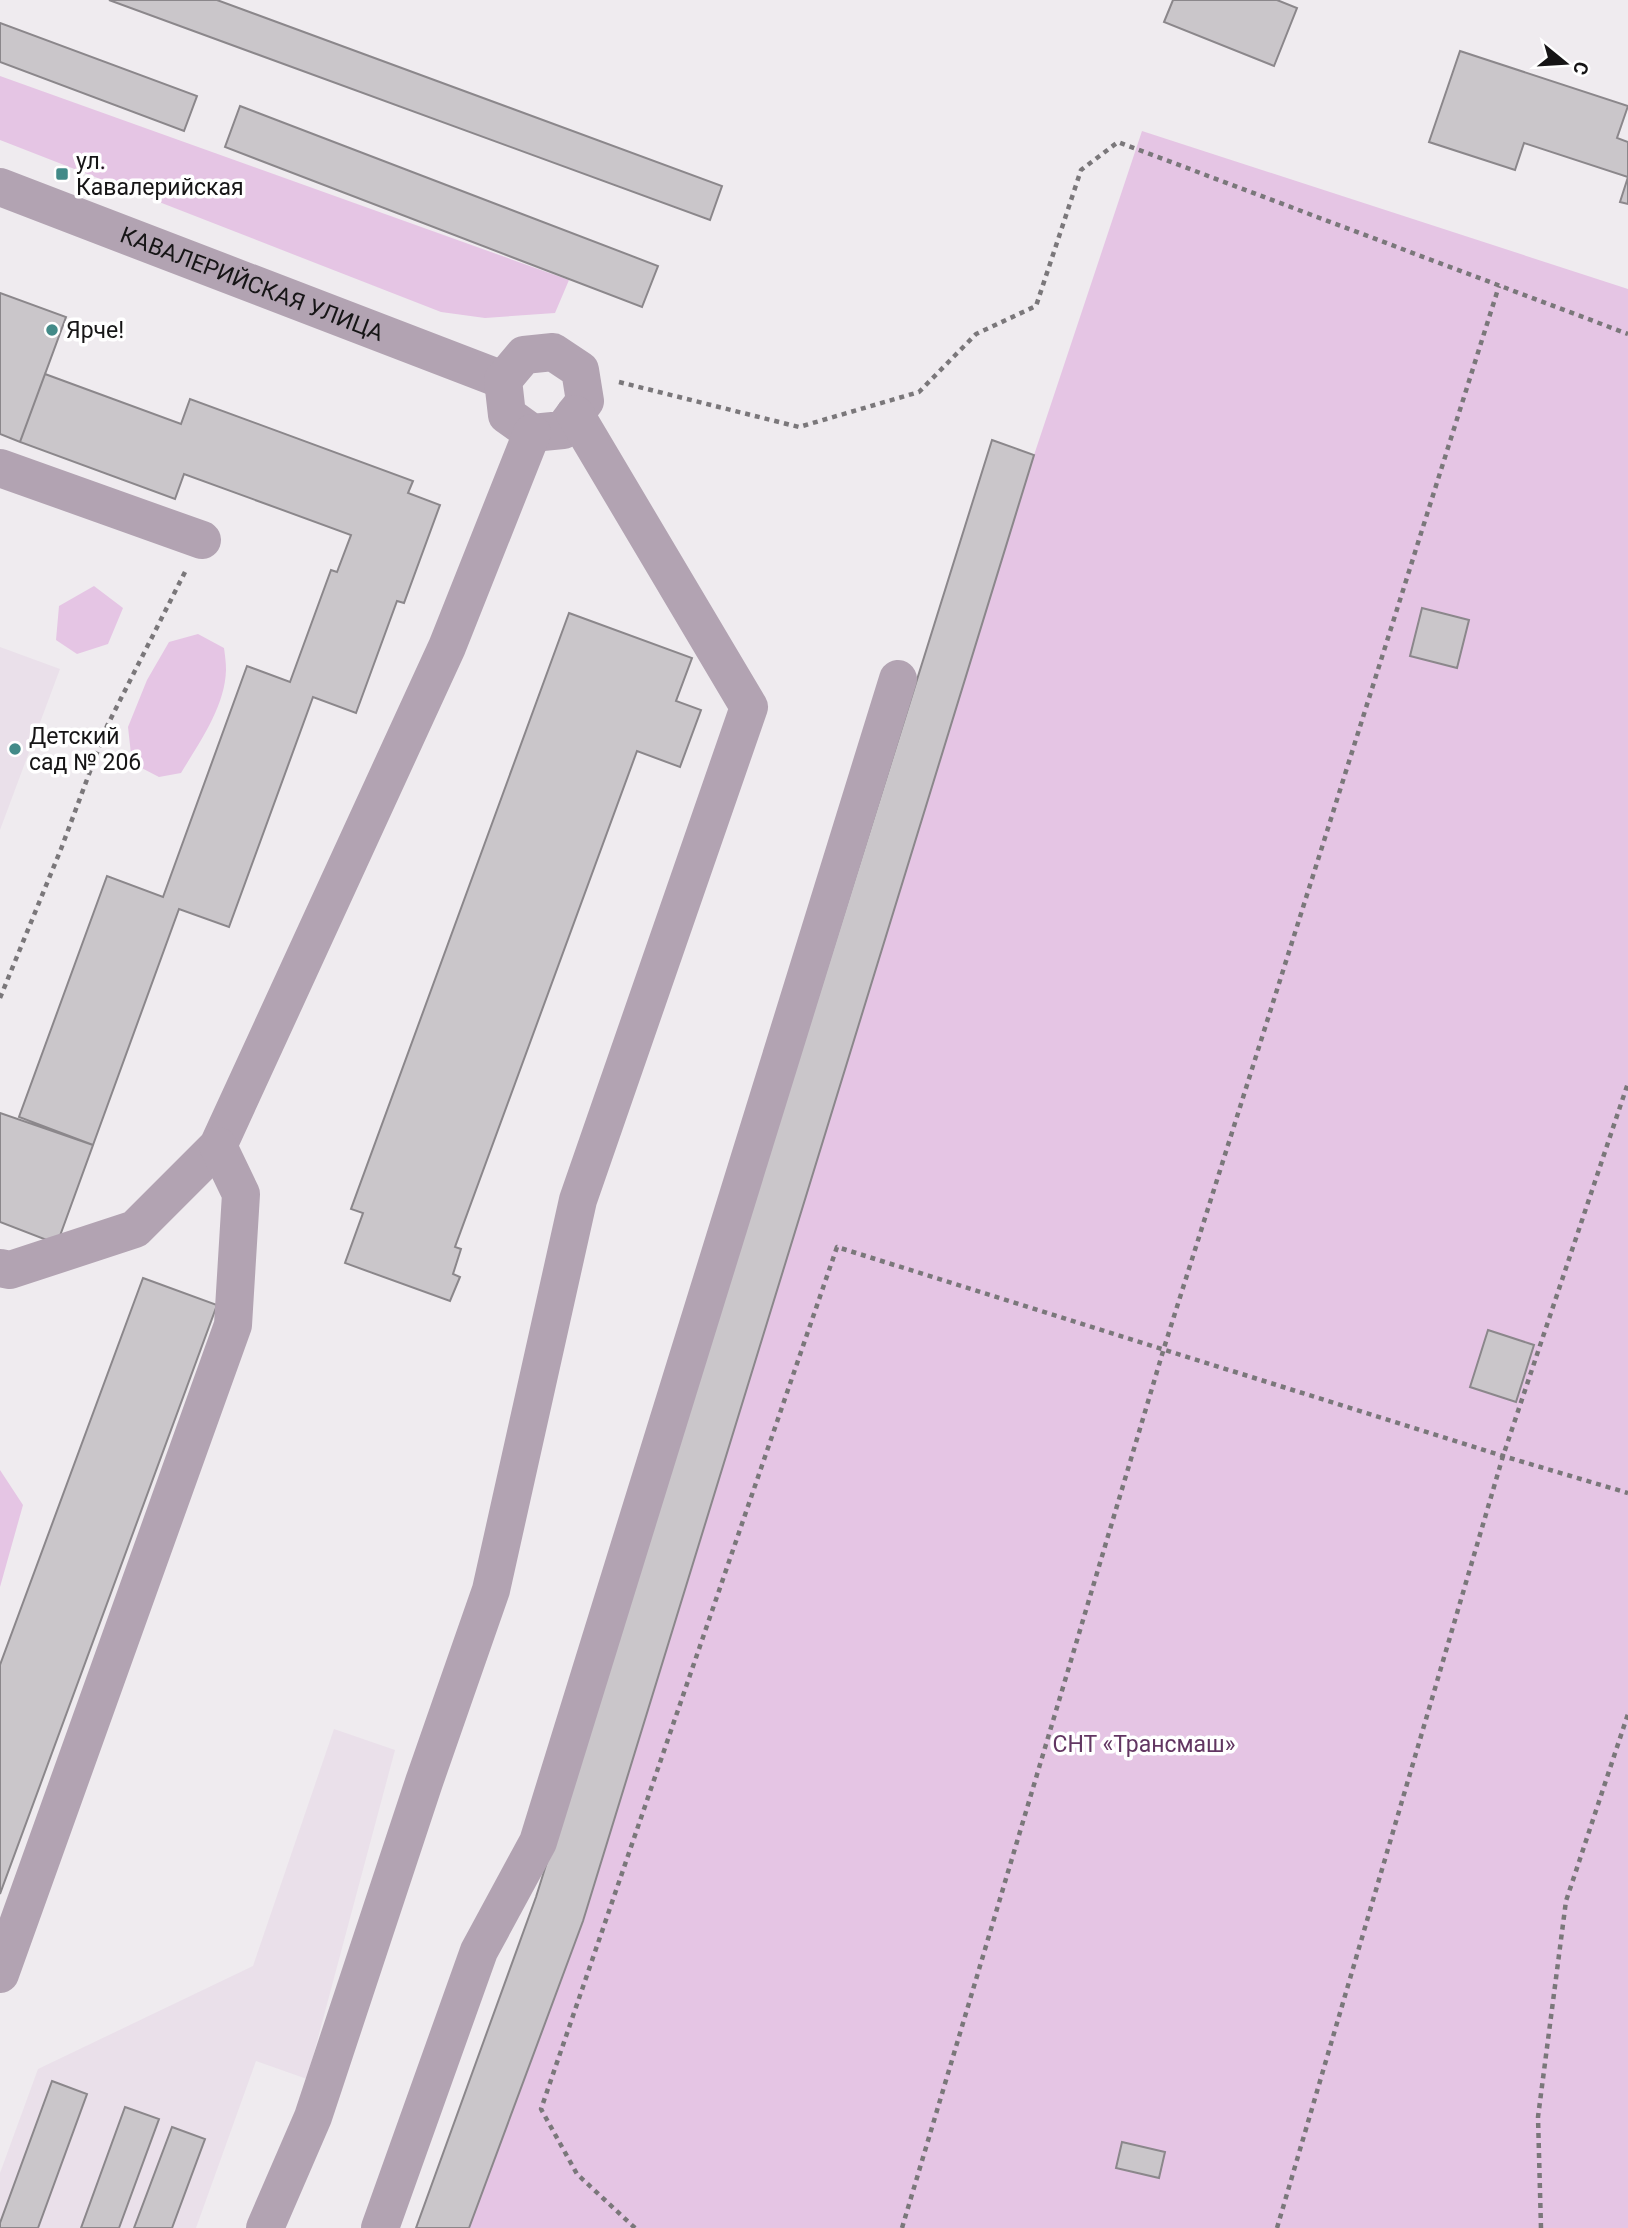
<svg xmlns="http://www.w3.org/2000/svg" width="1628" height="2228" viewBox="0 0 1628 2228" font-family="Roboto,sans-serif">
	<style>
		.built { fill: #eae0ea }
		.green { fill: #e5c5e4 }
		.building { fill: #cac6ca; stroke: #8b878b; stroke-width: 2 }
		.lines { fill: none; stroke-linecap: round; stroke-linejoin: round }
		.path { stroke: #7a777a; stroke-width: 4.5; stroke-dasharray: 5 5; stroke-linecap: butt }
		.minor { stroke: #b2a3b2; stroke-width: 38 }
		.poi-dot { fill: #428a88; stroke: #fff; stroke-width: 2.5 }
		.labels { text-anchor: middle; stroke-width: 7; stroke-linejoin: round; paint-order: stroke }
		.poi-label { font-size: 23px; fill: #161516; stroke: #fff; text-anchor: start }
		.street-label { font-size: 23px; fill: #161516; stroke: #fff }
		.park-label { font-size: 23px; fill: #623662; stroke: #fff }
	</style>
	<rect width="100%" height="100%" fill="#efebef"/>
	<path class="built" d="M0 647 60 669 0 830Z
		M334 1729 395 1750 307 2079 256 2061 196 2228H0V2173L38 2069 253 1966Z"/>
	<path class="green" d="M0 76 569 280 555 313 485 318 441 312 0 140Z
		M1142 131 1628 289V2228H469L583 1921 1034 455Z
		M94 586 123 608 108 644 77 654 56 640 59 606Z
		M198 634 224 648C225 655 226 663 226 670 225 707 199 743 181 773L159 777 132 763 128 727 147 680 169 642Z
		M0 1470 23 1505 0 1587Z"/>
	<path class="building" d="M109 0H217L722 186 710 220Z
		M1173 0H1277L1297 8 1274 66 1164 22Z
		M0 23 197 96 184 131 0 62Z
		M1460 51 1628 106 1617 138 1628 142V204L1620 202 1628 177 1524 143 1515 170 1429 142Z
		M240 106 658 266 642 307 225 147Z
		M0 293 66 317 20 442 0 434Z
		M45 374 181 424 190 399 413 481 408 493 440 505 404 603 397 601 356 713 313 697 229 927 179 909 93 1145 19 1117 107 876 163 897 247 666 290 682 331 570 337 572 351 535 184 474 175 499 20 442Z
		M992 440 1034 455 583 1921 469 2228H416L536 1897Z
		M1422 608 1469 620 1457 668 1410 656Z
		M569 613 692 658 676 701 701 710 680 767 637 751 455 1247 461 1249 453 1274 460 1277 450 1301 345 1263 363 1213 351 1209Z
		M0 1113 93 1145 57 1244 0 1222Z
		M143 1278 217 1305 0 1894V1665Z
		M1488 1330 1534 1345 1516 1402 1470 1387Z
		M52 2081 87 2094 38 2228H0V2223Z
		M125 2107 159 2119 119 2228H81Z
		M172 2127 205 2139 172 2228H134Z
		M1122 2142 1165 2152 1159 2178 1116 2168Z"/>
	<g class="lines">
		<path class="path" d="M619 382 799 427 919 392 976 334 1036 306 1081 170 1118 142 1628 334
			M0 998 61 849 107 726 185 572
			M635 2228 577 2174 541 2109 837 1247 1503 1456 1628 1493
			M902 2228 1164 1348 1499 286
			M1277 2228 1503 1456 1628 1083
			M1541 2228 1538 2117 1566 1901 1628 1714"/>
		<g class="minor">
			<path id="s1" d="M0 187 503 380"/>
			<path d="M553 352 580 370 585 401 563 430 532 433 507 415 503 380 524 355Z"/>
			<path d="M0 468 202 540"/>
			<path d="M0 1268 10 1270 135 1229 218 1146 447 647 532 433"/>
			<path d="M0 1974 233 1325 241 1194 218 1146"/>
			<path d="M265 2228 313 2117 424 1782 491 1590 578 1200 749 707 575 414"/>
			<path d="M380 2228 479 1951 538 1842 898 679"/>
		</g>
	</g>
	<g class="poi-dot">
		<rect x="55" y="167" width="14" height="14" rx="3.5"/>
		<circle cx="52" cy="330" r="7"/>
		<circle cx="15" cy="749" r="7"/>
	</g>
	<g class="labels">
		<g class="poi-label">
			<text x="76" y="169">ул.<tspan x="76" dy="26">Кавалерийская</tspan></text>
			<text x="66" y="338">Ярче!</text>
			<text x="29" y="744">Детский<tspan x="29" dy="26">сад № 206</tspan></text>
		</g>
		<g class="street-label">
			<text dy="8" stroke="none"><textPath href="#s1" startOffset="270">КАВАЛЕРИЙСКАЯ УЛИЦА</textPath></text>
		</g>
		<g class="park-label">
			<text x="1144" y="1752">СНТ «Трансмаш»</text>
		</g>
	</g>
	<g transform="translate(1565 63) rotate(108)" stroke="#ffffff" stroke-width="5" paint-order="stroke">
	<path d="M0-5L12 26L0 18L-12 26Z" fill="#161516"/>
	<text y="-10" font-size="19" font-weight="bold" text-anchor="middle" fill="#161516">С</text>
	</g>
</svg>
